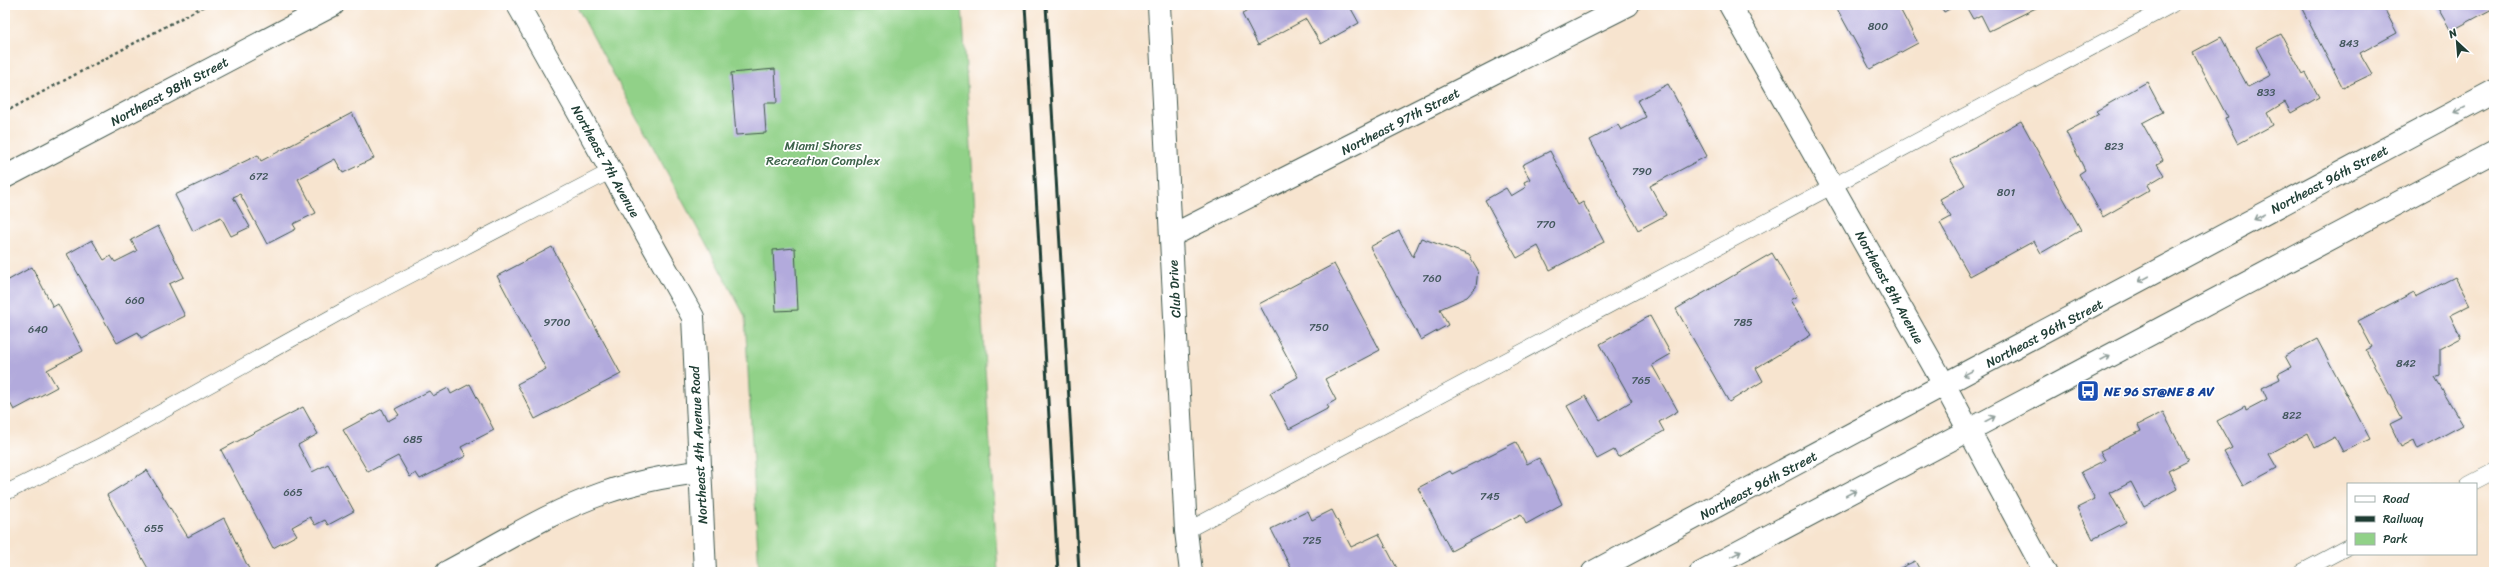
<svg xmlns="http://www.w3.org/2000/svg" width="2499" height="577" viewBox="0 0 2499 577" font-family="Sriracha,sans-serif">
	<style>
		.green { fill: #91d188; stroke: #58875e }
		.building { fill: #b2aadc }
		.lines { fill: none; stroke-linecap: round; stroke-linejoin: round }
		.service-casing { stroke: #3f564b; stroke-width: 16 }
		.minor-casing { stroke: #3f564b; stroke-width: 24 }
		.tertiary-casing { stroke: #3f564b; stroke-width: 24 }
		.path { stroke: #3f564b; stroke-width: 2.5; stroke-dasharray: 3 3; stroke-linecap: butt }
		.service { stroke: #fff; stroke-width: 15 }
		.minor { stroke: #fff; stroke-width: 22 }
		.tertiary { stroke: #fff; stroke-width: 22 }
		.rail { stroke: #1f3d34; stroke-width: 3 }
		.oneway { stroke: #8f9e9a }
		.labels { text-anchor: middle; stroke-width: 3.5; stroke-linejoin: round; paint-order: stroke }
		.number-label { font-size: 11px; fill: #44585e }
		.street-label { font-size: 13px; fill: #1f3d34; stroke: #fff }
		.park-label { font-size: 13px; fill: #3c6249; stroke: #fff }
		.transit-label { font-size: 13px; font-weight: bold; fill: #164399; stroke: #fff; text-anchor: start }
	</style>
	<rect width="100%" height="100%" fill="#fff"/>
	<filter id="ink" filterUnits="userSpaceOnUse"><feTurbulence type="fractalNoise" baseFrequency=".025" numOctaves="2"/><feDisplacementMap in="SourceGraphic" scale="8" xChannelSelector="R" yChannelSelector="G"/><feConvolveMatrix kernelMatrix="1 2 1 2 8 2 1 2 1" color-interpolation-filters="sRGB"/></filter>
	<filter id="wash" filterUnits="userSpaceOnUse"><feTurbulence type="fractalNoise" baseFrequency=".012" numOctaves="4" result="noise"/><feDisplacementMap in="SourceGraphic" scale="16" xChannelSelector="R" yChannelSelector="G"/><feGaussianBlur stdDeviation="0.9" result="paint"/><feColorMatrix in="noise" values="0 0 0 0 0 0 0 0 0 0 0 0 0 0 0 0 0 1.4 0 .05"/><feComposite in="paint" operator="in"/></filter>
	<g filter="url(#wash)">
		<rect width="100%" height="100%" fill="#f7e4cf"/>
		<path class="green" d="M576 5H962L998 572H759L745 316Z"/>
		<g id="blocks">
			<path class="building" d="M1248 5H1349L1359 23 1321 44 1306 19 1258 45 1242 14 1250 10Z
				M1835 5H1901L1900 9 1918 43 1870 69Z
				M1940 5H1957L1944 12Z
				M1965 5H2042L1989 31 1981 15 1973 19Z
				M2300 5H2394L2385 10 2397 33 2360 53 2372 74 2343 88Z
				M2436 5H2494V8L2451 31Z
				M2281 34 2303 75 2306 73 2319 97 2291 113 2285 102 2267 113 2273 125 2238 144 2225 119 2228 118 2193 52 2221 37 2248 87 2271 75 2256 47Z
				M775 69 777 103H764L766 133 736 135 731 73Z
				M2147 82 2163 112 2142 123 2163 160 2157 164 2164 175 2147 185 2150 190 2103 217 2079 174 2085 170 2066 132 2099 114 2096 111Z
				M1668 84 1707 156 1650 186 1666 215 1638 230 1590 140 1618 125 1621 130 1646 117 1637 101Z
				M352 113 374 158 343 173 335 159 298 179 316 213 293 224 296 229 267 244 240 194 233 197 250 227 231 236 221 217 193 231 175 195 258 155 261 161Z
				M2021 121 2081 230 2041 253 2034 241 1970 276 1940 223 1951 217 1940 199 1965 185 1950 160Z
				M1550 151 1578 205 1583 202 1604 242 1550 270 1538 246 1517 258 1485 200 1506 188 1511 196 1526 187 1524 182 1530 179 1522 165Z
				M158 226 184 277 169 284 185 316 141 338 138 332 117 343 67 254 92 240 104 260 111 256 115 262 137 251 131 240Z
				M1399 231 1413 257 1421 238 1469 255 1478 270 1476 287 1467 297 1440 309 1448 325 1421 340 1370 247Z
				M552 247 621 374 535 419 517 384 546 369 497 276Z
				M795 248 798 310 776 311 773 250Z
				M1772 253 1797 296 1790 300 1811 335 1756 368 1763 381 1729 402 1676 309Z
				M1334 264 1380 350 1325 379 1336 400 1327 405 1329 408 1289 429 1270 393 1298 377 1259 304Z
				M32 267 53 307 58 304 83 351 47 370 57 387 14 410 5 394V282Z
				M2455 277 2470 305 2450 315 2461 338 2440 349V376L2435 378 2463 425 2418 449 2414 440 2401 447 2390 424 2402 418 2366 350 2372 347 2358 321 2414 292 2416 297Z
				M1650 316 1671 354 1652 365 1678 411 1659 422 1664 431 1618 457 1614 450 1597 459 1567 406 1586 396 1600 420 1632 401 1600 344Z
				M2317 339 2370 439 2343 452 2335 437 2315 448 2308 433 2269 454 2277 468 2243 486 2224 452 2232 448 2217 421 2245 406 2246 410 2267 399 2262 388 2280 379 2278 374 2291 367 2285 356Z
				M470 384 494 430 461 447 466 456 420 479 416 473 410 477 398 456 368 472 343 430 382 409 388 421 399 415 395 409 429 391 433 396 448 388 451 394Z
				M303 407 318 434 298 445 312 472 328 464 354 511 328 525 325 520 315 525 310 517 292 527 297 535 273 548 221 450Z
				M2163 412 2188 461 2168 471 2177 489 2144 507 2131 482 2110 493 2126 522 2093 539 2077 508 2095 499 2081 472 2105 460 2100 451 2141 431 2138 425Z
				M1516 442 1527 464 1539 458 1562 504 1526 524 1521 514 1451 551 1418 488 1450 471 1452 474Z
				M147 470 188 537 224 518 249 569 242 572H150L107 495Z
				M1332 510 1351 547 1379 534 1399 572H1293L1271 529 1308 511 1312 520Z
				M1915 561 1921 572H1892Z"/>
		</g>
	</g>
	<g filter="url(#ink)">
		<use href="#blocks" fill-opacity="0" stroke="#3f564b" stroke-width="1"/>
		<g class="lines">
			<g class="service-casing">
				<path id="service" d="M2469 484 2494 471
					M5 493 100 446 355 304 611 171
					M1186 531 2172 5
					M2301 572 2348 547"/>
			</g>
			<g class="minor-casing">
				<path id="minor" d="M518 5 693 317 705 572
					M1159 5 1186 531 1191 572
					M1730 5 1945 386 2045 572
					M5 177 333 5
					M1171 236 1628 5
					M447 572C498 545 549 512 604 493 635 482 666 476 699 472"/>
			</g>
			<g class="tertiary-casing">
				<path id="tertiary" d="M1593 572 2494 91
					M1701 572 2494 152"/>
			</g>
			<path class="path" d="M5 112 206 5"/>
			<use href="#service" class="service"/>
			<use href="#minor" class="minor"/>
			<use href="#tertiary" class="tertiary"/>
			<path class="rail" d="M1025 5 1058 572
				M1046 5 1079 572"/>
		</g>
		<defs><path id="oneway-shaft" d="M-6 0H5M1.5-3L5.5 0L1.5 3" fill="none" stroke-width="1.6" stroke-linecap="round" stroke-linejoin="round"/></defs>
		<g class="oneway">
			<use href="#oneway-shaft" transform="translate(2460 110) rotate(152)"/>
			<use href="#oneway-shaft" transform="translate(2259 217) rotate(152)"/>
			<use href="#oneway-shaft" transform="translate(2144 279) rotate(152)"/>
			<use href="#oneway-shaft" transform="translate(2105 358) rotate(-28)"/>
			<use href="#oneway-shaft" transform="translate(1968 373) rotate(152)"/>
			<use href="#oneway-shaft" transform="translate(1990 419) rotate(-28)"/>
			<use href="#oneway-shaft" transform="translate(1851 493) rotate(-28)"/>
			<use href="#oneway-shaft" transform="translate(1736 554) rotate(-28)"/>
		</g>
	</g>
	<defs>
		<g id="bus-square" transform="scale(1.15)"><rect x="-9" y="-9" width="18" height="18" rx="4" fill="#1a4fb4" stroke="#fff"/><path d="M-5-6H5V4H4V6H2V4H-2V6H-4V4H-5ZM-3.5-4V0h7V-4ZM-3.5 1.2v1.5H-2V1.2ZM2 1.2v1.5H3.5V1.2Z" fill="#fff"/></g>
	</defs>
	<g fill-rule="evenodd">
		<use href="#bus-square" x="2088" y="391"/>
	</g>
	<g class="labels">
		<g class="number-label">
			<text x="1878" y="30">800</text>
			<text x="2349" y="47">843</text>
			<text x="2266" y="96">833</text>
			<text x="2114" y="150">823</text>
			<text x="1642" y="175">790</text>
			<text x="259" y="180">672</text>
			<text x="2006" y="196">801</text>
			<text x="1546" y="228">770</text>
			<text x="1432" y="282">760</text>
			<text x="135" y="304">660</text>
			<text x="557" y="326">9700</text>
			<text x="1743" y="326">785</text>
			<text x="1319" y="331">750</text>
			<text x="38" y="333">640</text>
			<text x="2406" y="367">842</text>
			<text x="1641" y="384">765</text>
			<text x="2292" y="419">822</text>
			<text x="413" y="443">685</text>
			<text x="293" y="496">665</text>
			<text x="1490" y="500">745</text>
			<text x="154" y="532">655</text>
			<text x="1312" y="544">725</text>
		</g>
		<g class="street-label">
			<text transform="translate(169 91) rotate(-28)" y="5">Northeast 98th Street</text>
			<text transform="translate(1400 121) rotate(-27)" y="5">Northeast 97th Street</text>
			<text transform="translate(606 161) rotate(61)" y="5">Northeast 7th Avenue</text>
			<text transform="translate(2329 179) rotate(-28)" y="5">Northeast 96th Street</text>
			<text transform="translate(1890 287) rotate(61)" y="5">Northeast 8th Avenue</text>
			<text transform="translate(1174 289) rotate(-93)" y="5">Club Drive</text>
			<text transform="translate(2044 333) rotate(-28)" y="5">Northeast 96th Street</text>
			<text transform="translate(698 445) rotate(-93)" y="5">Northeast 4th Avenue Road</text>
			<text transform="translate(1758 485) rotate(-28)" y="5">Northeast 96th Street</text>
		</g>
		<g class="park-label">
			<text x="823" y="150">Miami Shores<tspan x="823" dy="15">Recreation Complex</tspan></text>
		</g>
		<g class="transit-label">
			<text x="2104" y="396">NE 96 ST@NE 8 AV</text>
		</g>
	</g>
	<rect width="2499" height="577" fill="none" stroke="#fff" stroke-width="20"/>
	<rect x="2347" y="483" width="130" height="72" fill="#ffffff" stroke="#a5b1ae"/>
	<rect x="2355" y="496" width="20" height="6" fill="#ffffff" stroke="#a5b1ae"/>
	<text x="2383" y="503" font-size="12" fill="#1f3d34">Road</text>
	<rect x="2355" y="516" width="20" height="6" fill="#1f3d34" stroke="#a5b1ae"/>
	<text x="2383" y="523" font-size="12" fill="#1f3d34">Railway</text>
	<rect x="2355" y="533" width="20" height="12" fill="#91d188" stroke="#a5b1ae"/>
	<text x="2383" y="543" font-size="12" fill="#1f3d34">Park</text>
	<g transform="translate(2457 42) rotate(334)" stroke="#ffffff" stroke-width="3" paint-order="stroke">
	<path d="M0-3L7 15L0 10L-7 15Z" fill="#1f3d34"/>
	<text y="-6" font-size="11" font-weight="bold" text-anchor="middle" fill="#1f3d34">N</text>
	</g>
</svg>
